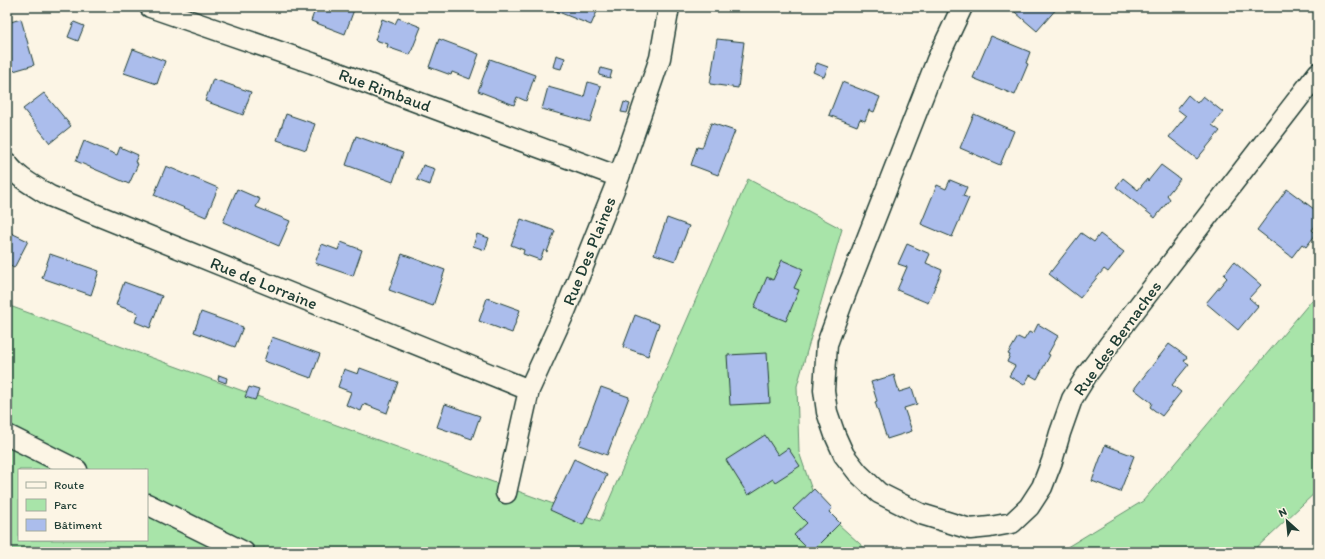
<svg xmlns="http://www.w3.org/2000/svg" width="1325" height="559" viewBox="0 0 1325 559" font-family="Itim,sans-serif">
	<style>
		.green { fill: #a8e4a9; stroke: #64906e; fill-rule: evenodd }
		.building { fill: #abbdec; stroke: #1f3d34 }
		.lines { fill: none; stroke-linecap: round; stroke-linejoin: round }
		.minor-casing { stroke: #1f3d34; stroke-width: 23 }
		.minor { stroke: #fcf5e5; stroke-width: 20 }
		.labels { text-anchor: middle; stroke-width: 3; stroke-linejoin: round; paint-order: stroke }
		.street-label { font-size: 17px; fill: #1f3d34; stroke: #fcf5e5 }
	</style>
	<rect width="100%" height="100%" fill="#fcf5e5"/>
	<filter id="ink" filterUnits="userSpaceOnUse"><feTurbulence type="fractalNoise" baseFrequency=".025" numOctaves="2"/><feDisplacementMap in="SourceGraphic" scale="8" xChannelSelector="R" yChannelSelector="G"/><feConvolveMatrix kernelMatrix="1 2 1 2 8 2 1 2 1" color-interpolation-filters="sRGB"/></filter>
	<g filter="url(#ink)">
		<path class="green" d="M748 179 842 229 797 386 799 452 817 505 869 552H7V305L600 521ZM19 470H147V540H19Z
			M1318 293V490L1252 552H1059L1143 501Z"/>
		<path class="building" d="M316 7H355L345 34 311 21Z
			M546 7H599L591 25Z
			M1009 7H1058L1037 31Z
			M398 18 421 27 410 55 387 47 388 44 375 40 382 19 395 24Z
			M21 19 34 65 10 72 7 61 11 59 7 44V23Z
			M74 22 84 26 78 41 68 37Z
			M991 36 1030 52 1026 63 1028 64 1015 95 973 78Z
			M439 39 479 54 470 79 452 72 451 75 429 67Z
			M717 39 744 42 738 88 710 84Z
			M133 49 165 61 157 84 124 73Z
			M556 55 565 58 561 69 553 67Z
			M490 59 535 75 526 101 517 97 514 105 478 91Z
			M817 63 828 67 824 77 813 72Z
			M601 68 612 71 610 78 599 75Z
			M213 79 251 92 243 115 205 101Z
			M588 82 601 86 590 122 542 109 548 87 584 97Z
			M842 82 880 97 874 112 869 110 865 121 860 119 857 126 829 115Z
			M44 93 71 126 50 143 23 109Z
			M1188 95 1197 103 1203 96 1223 112 1212 125 1220 131 1197 159 1169 137 1186 116 1177 109Z
			M624 102 630 104 627 113 621 112Z
			M286 114 315 124 306 150 277 140Z
			M974 114 1014 131 1000 165 960 148Z
			M711 123 735 131 718 175 691 165 697 147 702 148Z
			M356 136 403 153 393 182 346 165Z
			M84 141 117 155 120 147 138 155 135 162 138 164 129 184 76 161Z
			M423 165 435 169 430 185 417 180Z
			M1161 165 1180 179 1167 195 1170 199 1155 218 1116 187 1123 178 1138 190 1147 179 1148 181Z
			M166 166 218 188 206 217 154 195Z
			M950 180 967 187 963 196 969 198 952 237 921 224 937 185 946 189Z
			M237 189 260 199 256 207 290 221 279 246 223 222Z
			M1287 189 1318 212V222L1312 230 1316 234 1306 247 1302 244 1292 257 1257 230Z
			M667 218 689 226 675 261 654 254Z
			M521 219 555 231 547 252 544 250 540 260 523 254 524 250 511 245Z
			M7 231 28 241 14 268 7 264Z
			M1081 233 1094 242 1100 234 1124 252 1108 272 1104 269 1080 298 1049 274Z
			M477 234 489 238 485 250 473 246Z
			M341 242 362 250 353 276 315 263 322 244 338 250Z
			M907 244 930 254 926 263 942 270 928 303 897 290 907 267 898 264Z
			M50 254 99 271 91 295 42 278Z
			M402 254 445 270 433 306 389 290Z
			M782 260 803 269 794 288 799 290 786 321 754 308 767 277 773 280Z
			M1234 262 1261 285 1249 298 1258 306 1238 330 1206 303 1227 278 1224 275Z
			M124 282 162 296 150 328 135 322 138 313 116 305Z
			M487 298 520 310 512 333 479 321Z
			M201 312 243 327 235 347 194 332Z
			M635 315 659 324 648 356 623 347Z
			M1038 324 1058 336 1048 354 1050 355 1037 379 1030 375 1024 385 1009 376 1015 366 1007 362 1010 355 1008 354 1018 337 1024 340 1029 332 1033 334Z
			M272 337 320 354 311 378 264 361Z
			M1169 344 1187 357 1184 361 1189 364 1172 385 1181 392 1162 416 1150 407 1152 403 1134 389Z
			M767 353 770 403 730 405 727 355Z
			M360 368 398 382 387 413 364 404 361 411 346 405 351 392 338 387 344 369 358 374Z
			M219 375 227 378 226 383 218 380Z
			M894 375 899 392 912 388 917 404 904 408 912 431 887 439 875 402 877 401 871 382Z
			M249 387 259 390 255 400 245 397Z
			M601 387 629 397 607 455 579 445Z
			M445 404 480 416 472 439 437 427Z
			M765 435 778 455 788 448 800 466 775 482 773 479 748 495 726 460Z
			M1105 445 1134 456 1120 492 1092 481Z
			M574 459 607 475 583 525 550 510Z
			M814 489 832 508 829 512 840 523 811 552 794 535 807 523 793 509Z
			M897 546 910 552H895Z"/>
		<g class="lines">
			<g class="minor-casing">
				<path id="minor" d="M150 7 312 63 619 177
					M962 7 937 60 845 295 827 344 824 390 827 412 835 435 844 455 858 473 879 493 921 514 970 529 990 527 1012 523 1029 507 1042 487 1052 461 1060 433 1072 399 1088 373 1126 322 1318 73
					M7 163C17 178 36 187 50 196L529 390
					M7 435 77 470
					M506 493 529 390 566 309 619 177 660 58 669 7
					M147 504 244 552"/>
			</g>
			<use href="#minor" class="minor"/>
		</g>
	</g>
	<g class="labels">
		<g class="street-label">
			<text transform="translate(385 90) rotate(20)" y="6">Rue Rimbaud</text>
			<text transform="translate(589 251) rotate(-68)" y="6">Rue Des Plaines</text>
			<text transform="translate(264 283) rotate(22)" y="6">Rue de Lorraine</text>
			<text transform="translate(1117 338) rotate(-54)" y="6">Rue des Bernaches</text>
		</g>
	</g>
	<rect width="1325" height="559" fill="none" stroke="#fcf5e5" stroke-width="24"/>
	<rect x="12" y="12" width="1301" height="535" fill="none" stroke="#1f3d34" stroke-width="1.5" filter="url(#ink)"/>
	<rect x="18" y="469" width="130" height="72" fill="#fcf5e5" stroke="#a4ab9e"/>
	<rect x="26" y="482" width="20" height="6" fill="#fcf5e5" stroke="#a4ab9e"/>
	<text x="54" y="489" font-size="12" fill="#1f3d34">Route</text>
	<rect x="26" y="499" width="20" height="12" fill="#a8e4a9" stroke="#a4ab9e"/>
	<text x="54" y="509" font-size="12" fill="#1f3d34">Parc</text>
	<rect x="26" y="519" width="20" height="12" fill="#abbdec" stroke="#a4ab9e"/>
	<text x="54" y="529" font-size="12" fill="#1f3d34">Bâtiment</text>
	<g transform="translate(1287 521) rotate(333)" stroke="#fcf5e5" stroke-width="3" paint-order="stroke">
	<path d="M0-3L7 15L0 10L-7 15Z" fill="#1f3d34"/>
	<text y="-6" font-size="11" font-weight="bold" text-anchor="middle" fill="#1f3d34">N</text>
	</g>
</svg>
